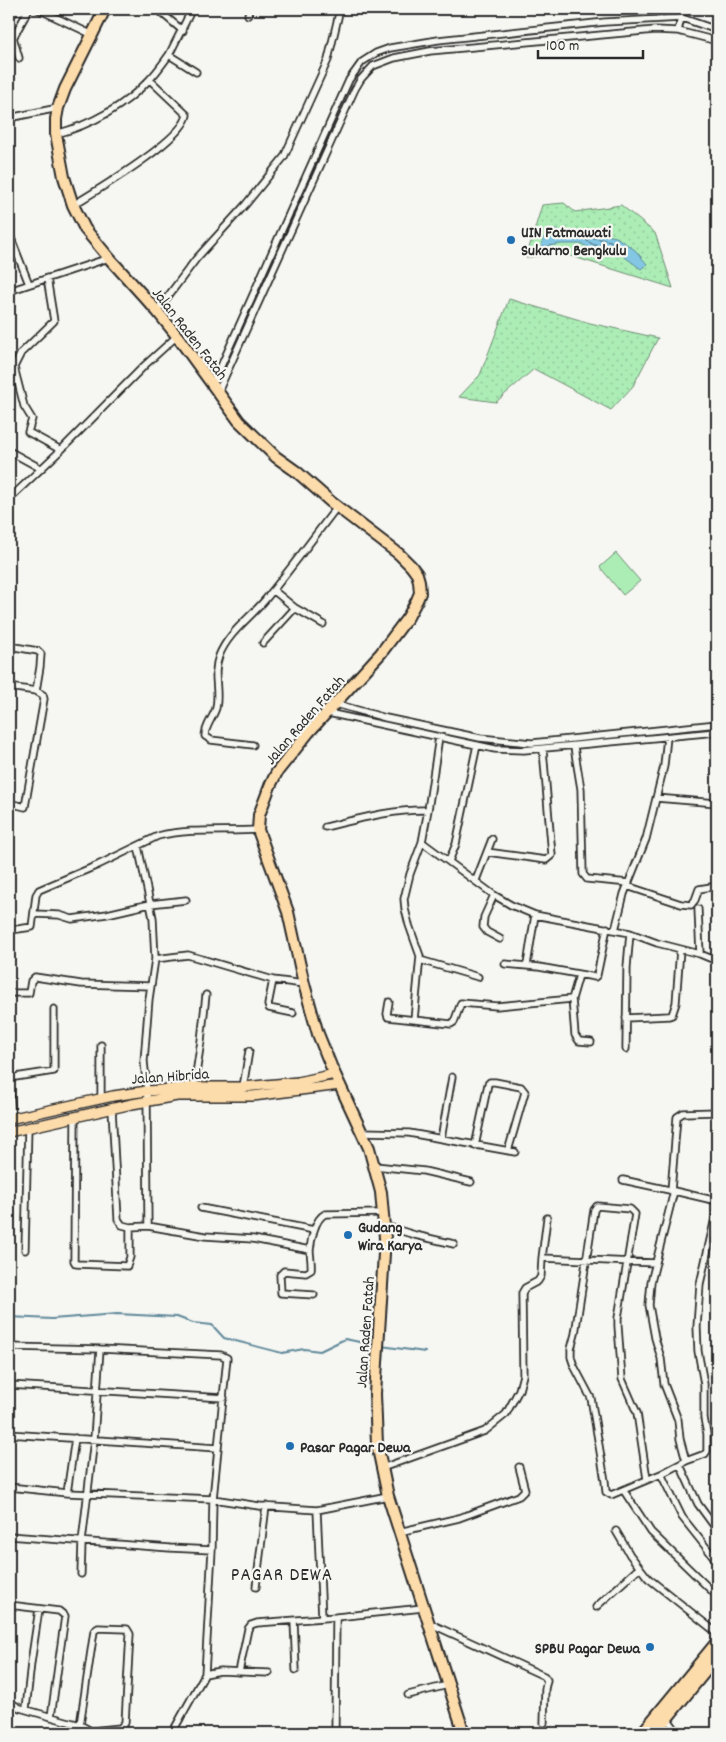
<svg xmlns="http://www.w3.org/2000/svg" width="726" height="1742" viewBox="0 0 726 1742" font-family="Dekko,sans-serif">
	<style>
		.grass { fill: url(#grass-dots); stroke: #6c8c70 }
		.pitch { fill: #acedb6; stroke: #6c8c70 }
		.water { fill: #83c7e4; stroke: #60899a }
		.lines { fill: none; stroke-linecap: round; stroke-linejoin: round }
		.shore { stroke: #4e6975; stroke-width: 1 }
		.stream { stroke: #60899a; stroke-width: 2 }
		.minor-casing { stroke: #2b2b2b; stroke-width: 9 }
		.primary-casing { stroke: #2b2b2b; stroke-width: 12 }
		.trunk-casing { stroke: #2b2b2b; stroke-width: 14 }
		.minor { stroke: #f6f6f2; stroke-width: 5.5 }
		.primary { stroke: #fddcac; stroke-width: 9 }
		.trunk { stroke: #fddcac; stroke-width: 10 }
		.poi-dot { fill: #1f6fb2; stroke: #f6f6f2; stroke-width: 2 }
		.labels { text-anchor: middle; stroke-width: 4.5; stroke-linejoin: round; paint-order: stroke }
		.poi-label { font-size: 16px; font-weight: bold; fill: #2b2b2b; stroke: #f6f6f2; text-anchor: start }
		.street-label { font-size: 16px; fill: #2b2b2b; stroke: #f6f6f2 }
		.quarter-label { font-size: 19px; letter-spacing: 1px; fill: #2b2b2b; stroke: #f6f6f2 }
	</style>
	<defs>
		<pattern id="grass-dots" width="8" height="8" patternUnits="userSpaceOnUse" patternTransform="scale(1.25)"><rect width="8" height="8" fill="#acedb6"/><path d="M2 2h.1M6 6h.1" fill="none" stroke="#94cb9d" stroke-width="1.8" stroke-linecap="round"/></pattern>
	</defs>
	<rect width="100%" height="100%" fill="#f6f6f2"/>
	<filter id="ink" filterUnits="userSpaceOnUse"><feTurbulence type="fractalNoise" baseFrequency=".02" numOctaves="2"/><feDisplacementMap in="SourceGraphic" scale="10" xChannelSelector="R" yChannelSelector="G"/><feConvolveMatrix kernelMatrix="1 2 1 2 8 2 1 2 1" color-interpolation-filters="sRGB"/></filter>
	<g filter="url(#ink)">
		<path class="grass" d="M564 203 575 212 621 205 655 233 673 288 558 252 526 258 542 205Z
			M509 299 590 323 658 338 633 386 611 410 534 369 496 402 459 397 480 375Z"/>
		<path class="pitch" d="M616 553 640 581 623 595 600 567Z"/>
		<path class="water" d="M555 230 576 235 587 231 616 237 635 250 647 264 641 269 618 252 592 250 582 244H561L541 247 544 237Z"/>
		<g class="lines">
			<path class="shore" d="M589 237 611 241 613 245 610 246 594 245 587 241Z"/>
			<path class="stream" d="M9 1317 52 1319 117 1314 177 1317 193 1323 212 1325 224 1338 282 1353 304 1349 320 1351 345 1339 374 1345
				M381 1346 425 1352"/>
			<g class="minor-casing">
				<path id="minor" d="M38 9 93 35
					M157 9 183 31
					M192 9 169 55 196 72
					M9 14 28 9
					M248 15 249 9
					M9 23 19 58
					M678 31 683 9
					M13 38 29 9
					M9 118 58 108
					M56 134C91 125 125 106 150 79 157 72 163 63 169 55
					M73 205C96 191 183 140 187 115L150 80
					M9 233 29 284
					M47 278 54 321 21 353 14 367 24 406 32 419 28 432 61 450
					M9 291 109 258
					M157 311 196 259 246 204 284 157 328 60 340 9
					M213 384 349 80 362 62 376 53 390 48 438 40 605 22 682 18 717 30
					M218 392 355 89 361 79 373 66 394 58 430 51 655 30 678 31 717 41
					M9 451 40 468
					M9 499 61 450 145 365 177 336
					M295 608 323 624
					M263 643 295 608 273 590
					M9 646 38 651 41 654 40 667 36 691
					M9 687 36 691 43 695 44 699 25 807 9 803
					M336 704 386 718 480 738 532 743 717 724
					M328 713 495 749 524 750 717 732
					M253 745 211 740 205 736C205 726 213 718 216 708 220 691 212 674 219 656 228 633 249 619 265 600 290 570 313 538 337 507
					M574 747 581 789 583 874 587 879 629 883
					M656 798 717 803
					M428 810 422 842 494 895 511 905 535 915 630 933 657 943 700 954 717 961
					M325 827C358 819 393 809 428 810L439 737
					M138 846 153 918 155 959 149 999 144 1061 147 1091 148 1226
					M487 852 546 860 552 855 543 750
					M449 861 456 844 477 745
					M476 880 492 839
					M627 886 681 904 691 905 695 900 699 889 717 886
					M494 895 484 917 483 927 487 932 500 939
					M698 909 700 954
					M34 914 59 915 72 919 107 914 150 904 186 900
					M11 930 32 927 36 895 39 890 98 865 158 836C190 828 225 832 258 830
					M615 930 624 894 646 839 664 766 667 737
					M155 959 188 955 273 980 304 984
					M420 960 478 977
					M505 964 539 967 595 977 597 975 607 928
					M527 965 535 915
					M579 975 572 999 575 1035 579 1041 591 1042
					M273 980 268 1005 269 1008 293 1013
					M9 993H29L31 981 35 977 81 984 151 986
					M389 1002 387 1014 388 1017 451 1024 454 1022 461 1003 497 1006 572 999
					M626 1018 669 1016 672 1015 676 1003 680 949
					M414 1020 420 956 409 925 405 909 404 899 410 874 422 842
					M626 1049 627 967 630 933
					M9 1076 12 1118
					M9 1078 54 1071V1009
					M194 1087 201 1041 206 995
					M243 1087 249 1051
					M101 1098V1045
					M112 1109 118 1219 122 1225 130 1227
					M75 1116 74 1261 76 1264 127 1266 130 1257V1227L148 1226 205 1236 253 1239 310 1250
					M362 1132 409 1133 515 1152
					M441 1139 452 1077
					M475 1146 488 1084 490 1082H495L521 1087 525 1092 508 1151
					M375 1166 424 1171 471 1182
					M623 1180 674 1191
					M671 1191 677 1117 683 1113 717 1112
					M201 1208 314 1230
					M385 1226 415 1235 454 1244
					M25 1250 28 1127
					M542 1258 656 1263
					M314 1295 281 1293 280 1275 284 1271 306 1273 311 1270C312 1263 310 1256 310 1250 311 1239 315 1219 325 1214L383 1213
					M9 1347 100 1349 221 1355 227 1358 213 1499 212 1550 205 1674 172 1733
					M9 1385 224 1398
					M9 1434 217 1448
					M686 1461 680 1439 678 1420 664 1384 661 1358 655 1338 649 1305 651 1282 674 1191 717 1201
					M680 1465 698 1504 717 1530
					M382 1468 485 1431 506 1414 519 1390 523 1375 522 1293 525 1288 538 1281 541 1276 542 1258 547 1218
					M661 1474 682 1517 717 1561
					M647 1479 637 1413 622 1379 618 1326V1318L635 1214 630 1209 597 1206 594 1210 575 1334 571 1349V1357L574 1366 591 1398 605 1481 606 1492 611 1495 661 1474 686 1461 705 1454 707 1451V1434L704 1418V1384L698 1351 697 1327 700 1284 717 1209
					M9 1487 67 1493 213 1499 259 1506 317 1510
					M624 1491 651 1532 717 1596
					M67 1493 75 1438
					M616 1531 630 1555 648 1578 717 1633
					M399 1532 459 1518 519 1496 525 1490 519 1467
					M9 1536 170 1548 212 1550
					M81 1574 82 1542 94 1439 100 1349
					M256 1587 266 1506
					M9 1605 59 1611 65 1616 51 1717
					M596 1607 639 1568
					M322 1618 317 1510 388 1496
					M294 1621 296 1670
					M429 1623 544 1676 547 1680 545 1689 544 1723
					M239 1672 248 1629 251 1625 257 1623 336 1617
					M205 1674 220 1671 269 1673
					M408 1695 448 1685
					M9 1702 20 1708 80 1725
					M26 1709 31 1663 39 1609
					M667 1718 678 1733
					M91 1731 120 1728 125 1723 130 1634 127 1629 98 1628 94 1631 80 1725 91 1731V1733
					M335 1733 336 1617 423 1608"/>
			</g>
			<g class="primary-casing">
				<path id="primary" d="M9 1119 113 1096 147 1091 194 1087H243L298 1082 335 1074
					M9 1132 132 1104 177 1096H253L340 1085"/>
			</g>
			<g class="trunk-casing">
				<path id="trunk" d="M105 9 65 89 58 108 56 119V134L64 177 73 205 85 229 109 258 157 311 177 336 239 421 276 457 297 472 331 502 399 554 411 566 417 574 419 581 420 593 417 600 408 617 381 653 309 732 277 772 270 786 259 815 258 830 288 912 304 984 318 1034 331 1066 369 1148 381 1192 385 1238 375 1394 377 1444 388 1496 464 1733
					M642 1733 717 1642
					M655 1733 717 1657"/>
			</g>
			<use href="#minor" class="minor"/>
			<use href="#primary" class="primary"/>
			<use href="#trunk" class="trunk"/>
		</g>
	</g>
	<g class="poi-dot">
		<circle cx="511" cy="240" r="5"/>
		<circle cx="348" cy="1235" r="5"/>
		<circle cx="290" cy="1446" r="5"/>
		<circle cx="650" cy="1647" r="5"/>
	</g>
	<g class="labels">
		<g class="poi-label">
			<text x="521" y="237">UIN Fatmawati<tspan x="521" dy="18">Sukarno Bengkulu</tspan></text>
			<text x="358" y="1232">Gudang<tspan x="358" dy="18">Wira Karya</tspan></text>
			<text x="300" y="1452">Pasar Pagar Dewa</text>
			<text x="640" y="1653" text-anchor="end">SPBU Pagar Dewa</text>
		</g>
		<g class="street-label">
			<text transform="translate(191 333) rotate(52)" y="6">Jalan Raden Fatah</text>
			<text transform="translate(304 719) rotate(-49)" y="6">Jalan Raden Fatah</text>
			<text transform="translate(170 1075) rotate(-4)" y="6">Jalan Hibrida</text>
			<text transform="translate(364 1332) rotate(-86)" y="6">Jalan Raden Fatah</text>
		</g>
		<g class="quarter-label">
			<text x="282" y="1580">PAGAR DEWA</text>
		</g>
	</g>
	<rect width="726" height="1742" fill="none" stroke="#f6f6f2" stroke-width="30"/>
	<rect x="15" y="15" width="696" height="1712" fill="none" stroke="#2b2b2b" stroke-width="2" filter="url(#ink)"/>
	<path d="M538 50v8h105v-8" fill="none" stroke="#2b2b2b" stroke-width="2.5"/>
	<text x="546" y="50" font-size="15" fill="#2b2b2b" stroke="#f6f6f2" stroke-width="4" paint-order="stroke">100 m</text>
</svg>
